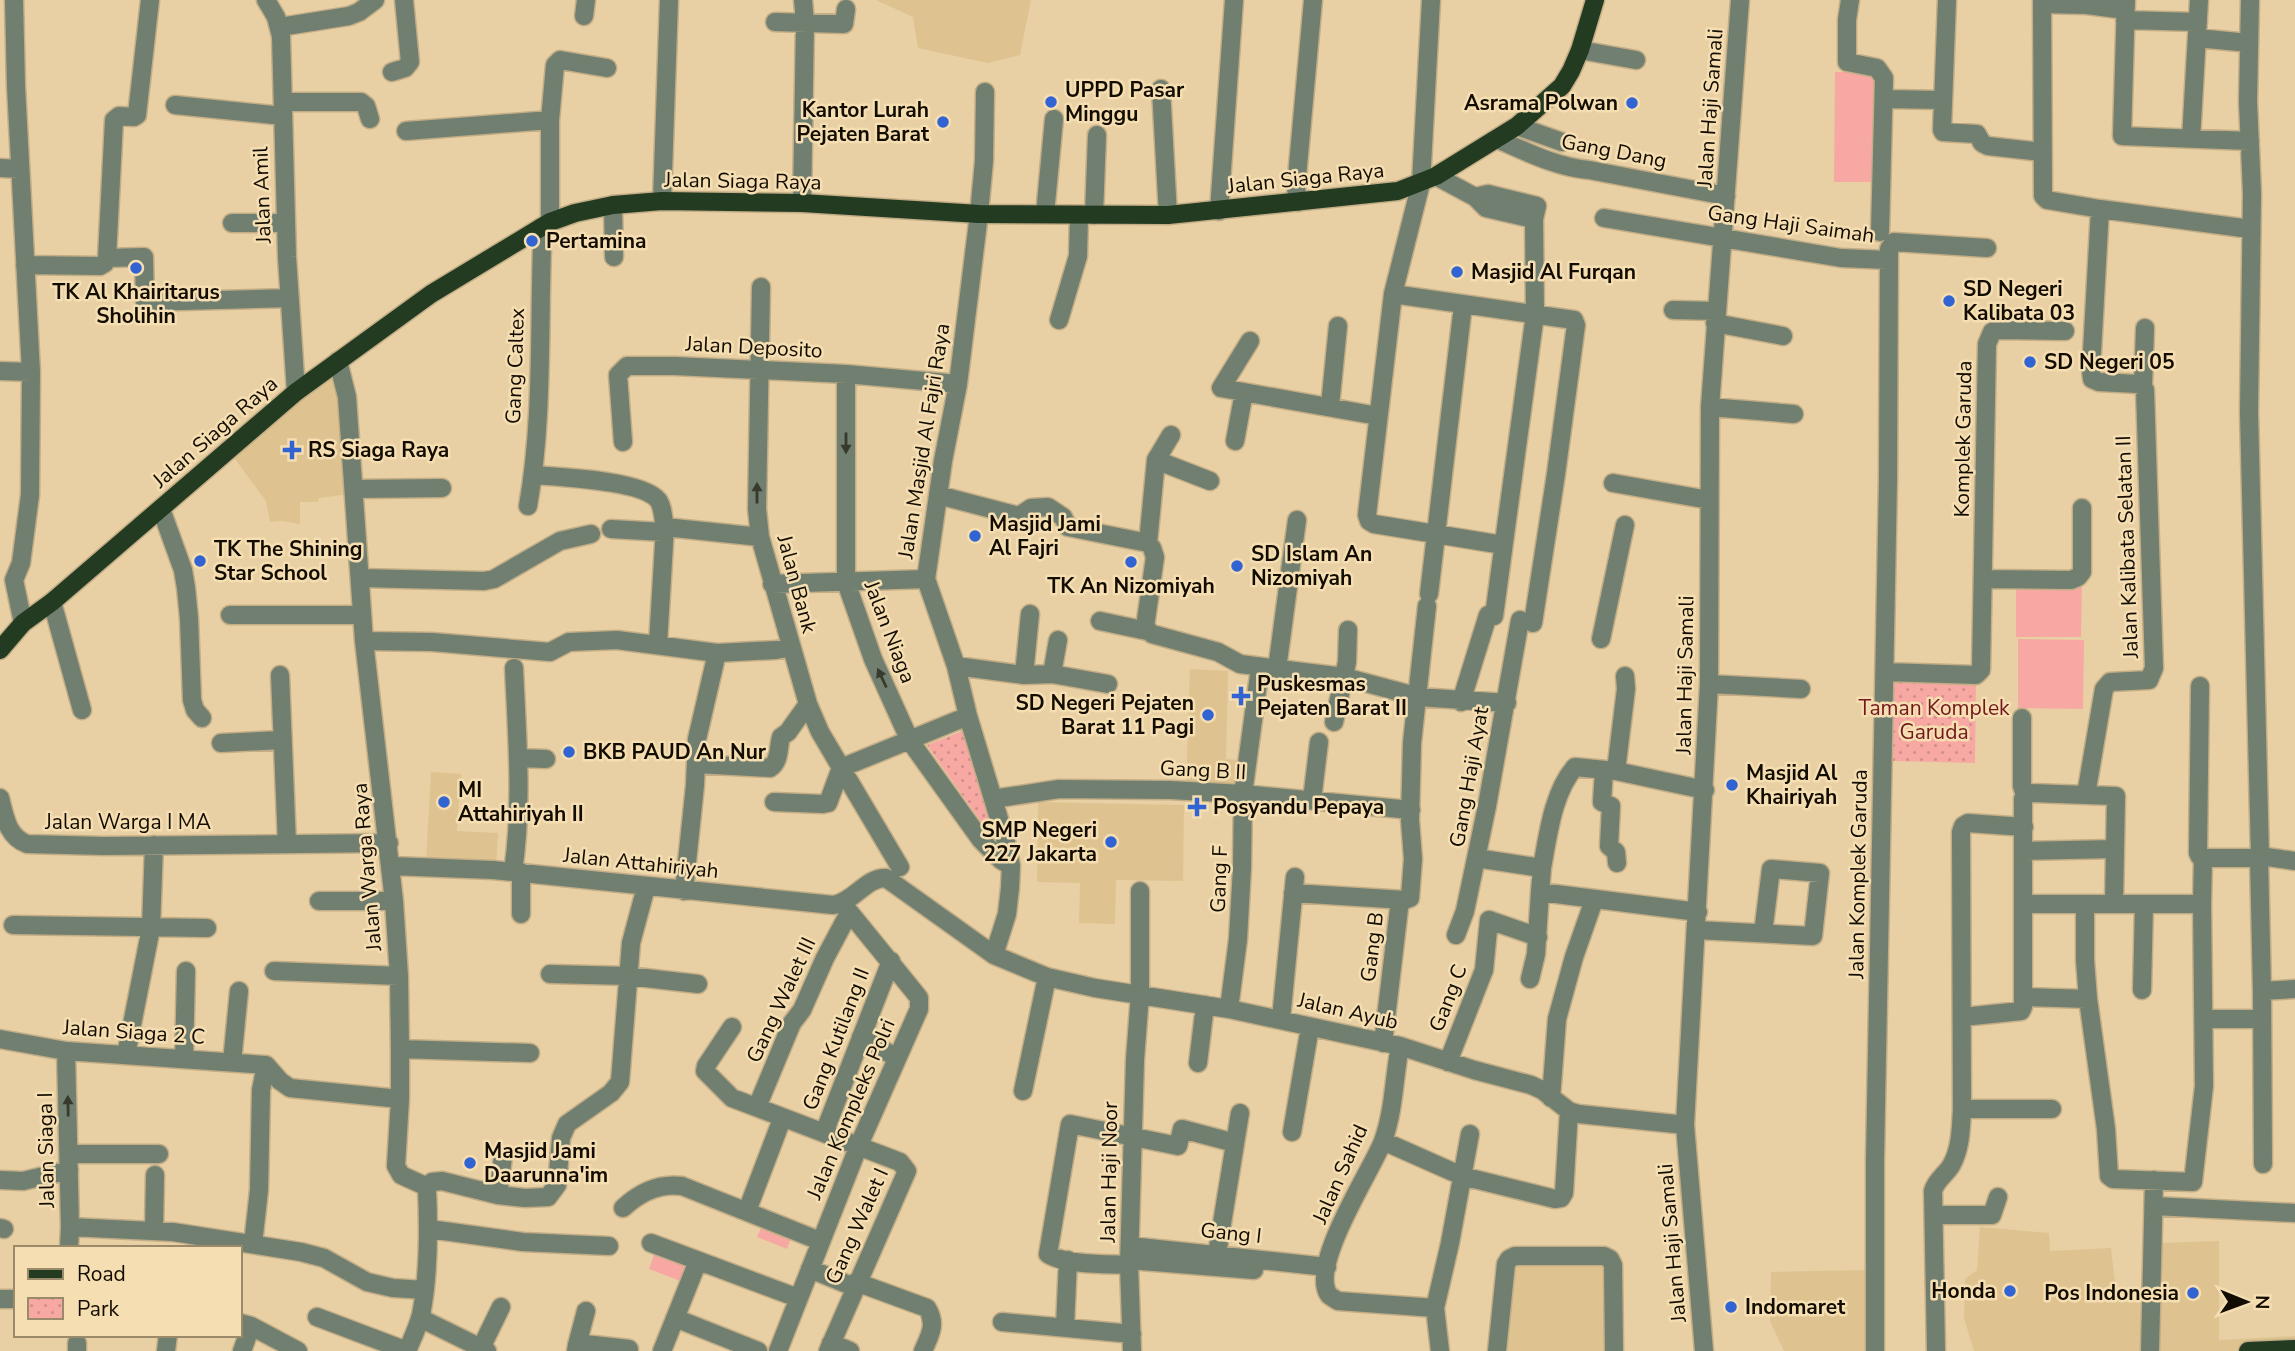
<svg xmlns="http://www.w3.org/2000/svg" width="2295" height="1351" viewBox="0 0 2295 1351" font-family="'Nunito Sans',sans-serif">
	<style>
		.built { fill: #dec390 }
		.green { fill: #f7a8a3 }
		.park { fill: url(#park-dots) }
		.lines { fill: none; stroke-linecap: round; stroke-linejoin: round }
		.minor-casing { stroke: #c2ad86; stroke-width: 21 }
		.major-casing { stroke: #c2ad86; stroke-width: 21 }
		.minor { stroke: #707f70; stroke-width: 18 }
		.major { stroke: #223b21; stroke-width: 18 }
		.oneway { fill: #383a2d }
		.poi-dot { fill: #3163d2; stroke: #f5deb1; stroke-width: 2.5 }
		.labels { text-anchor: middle; stroke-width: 5; stroke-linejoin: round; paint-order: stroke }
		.poi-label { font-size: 21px; font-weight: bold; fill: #130c00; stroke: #f5deb1; text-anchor: start }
		.street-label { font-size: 21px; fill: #130c00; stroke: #f5deb1 }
		.park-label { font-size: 21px; fill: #72171c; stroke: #f5deb1 }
	</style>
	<defs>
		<pattern id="park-dots" width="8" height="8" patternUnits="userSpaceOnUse" patternTransform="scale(1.75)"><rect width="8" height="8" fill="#f7a8a3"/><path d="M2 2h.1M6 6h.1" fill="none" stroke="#d38f8b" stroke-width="1.8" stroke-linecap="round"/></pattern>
	</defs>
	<rect width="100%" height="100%" fill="#e8d0a4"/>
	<path class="built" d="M876 0H1031L1020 55 988 63 918 48 913 17Z
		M332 372 341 379 350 494 319 498 318 502H300V524L282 521 270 522 266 501 232 455Z
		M1190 669 1228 671 1226 759 1242 760 1241 790 1186 788Z
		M431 772 461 774 457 831 498 833 496 866 426 861Z
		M1038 802 1184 805 1183 881 1116 880 1115 924 1079 923 1080 883 1037 882Z
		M1980 1227 2049 1233 2050 1251 2111 1248 2116 1291 2163 1286 2160 1243 2219 1241V1340L2295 1336V1351H1974L1964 1318 1965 1279 1977 1270Z
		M1614 1250 1617 1351H1500L1502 1251Z
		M1867 1270 1866 1351H1784L1770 1321 1771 1272Z"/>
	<path class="green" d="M1835 72H1882L1881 182H1834Z
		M2016 586 2082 587 2081 637H2016Z
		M2018 639 2084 640 2083 709 2018 708Z
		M763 1223 792 1235 787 1249 757 1237Z
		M656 1249 691 1263 683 1282 649 1269Z"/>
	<path class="park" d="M1894 678 1976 679 1975 763 1893 761Z
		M965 730 996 843 927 745Z"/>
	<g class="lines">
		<g class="minor-casing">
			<path id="minor" d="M14 0 16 86 31 372 30 495 21 563 14 580 23 623
				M266 0 276 17 281 36 287 257 296 392
				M1431 0 1421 183 1393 294 1367 515 1369 521 1374 524 1503 545
				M1850 0 1847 20V62L1877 68 1884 78 1880 232
				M1947 0 1942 130 1943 132 1977 134 1982 143 1988 146 2042 152
				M2126 0 2122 136 2250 141
				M2250 0 2248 102 2252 193 2249 412 2260 856
				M2042 4 2087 5 2125 10
				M584 16 586 0
				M2125 20 2198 22
				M775 22 844 24 846 9
				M280 27 349 16 359 12 375 0
				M2197 38 2249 43
				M1580 50 1636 60
				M392 72 405 68 410 62 404 0
				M1161 89 1168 215
				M985 92 984 161 979 214 958 384 943 461 926 579 956 666 968 716 1006 842 1011 866 1010 888 1007 914 994 955
				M1885 99 1942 100
				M283 102H361L366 106 370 119
				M175 105 283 116
				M1517 126 1562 142
				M406 131 550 120
				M1497 139C1527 152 1556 167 1589 170L1726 196
				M2191 139 2199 0
				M0 168 20 169
				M1436 176 1475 197 1486 208 1534 219
				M1475 197 1488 194 1537 206 1534 219 1535 314 1494 616
				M662 201 669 0
				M1298 202 1296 188 1313 0
				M802 203 805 22 803 0
				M613 205 614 257
				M2100 209 2250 229
				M1219 211 1234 0
				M1045 214 1054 119
				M1094 215 1097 135
				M1604 218 1841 258 1888 260
				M550 222V120L555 65 560 60 607 68
				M232 223H286
				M107 258 114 120 119 116 134 117 137 115 150 0
				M107 258 144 257 145 302 290 298
				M25 265 100 266 105 263 107 258
				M761 287 757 509 760 537 808 704 820 732 900 867
				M1393 294 1574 320 1576 325 1556 474 1533 623
				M1673 310 1716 311
				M1059 320 1078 256 1079 215
				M1715 323 1783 336
				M1250 341 1221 388 1378 416
				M338 361 347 397 364 641 394 901 399 976 400 1049V1099L396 1166 401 1175 423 1185 427 1189C429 1231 429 1274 421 1315 418 1327 412 1339 407 1351
				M0 371 31 372
				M846 374V582L873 659 910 741 981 840 1001 860 1011 866
				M2143 386 2145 328
				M1330 406 1338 326
				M1710 407 1794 414
				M1235 441 1244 392
				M623 442 618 375 627 366H675L846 374 958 384
				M1156 460 1210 481
				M533 475C559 477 642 480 658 500 663 506 663 519 665 527
				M1613 483 1709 500
				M354 489 442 488
				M938 495 1019 516 1031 508 1048 507 1063 517 1068 527 1148 543 1152 548 1155 557 1145 627 1152 634 1218 652 1240 664 1344 677 1419 697 1507 703
				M528 506C543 422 539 332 542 247L540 228
				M161 509 183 570 186 588 189 618 192 700 195 710 202 718
				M611 529 663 532
				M1148 543 1156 460 1171 435
				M361 578 484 581 494 579 560 541 591 534
				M1983 579 2071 580 2078 577 2082 572V508
				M772 584 926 579
				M1429 594 1463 305
				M52 602 82 710
				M230 615H362
				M1100 621 1147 631
				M1601 639 1625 525
				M364 641 432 642 550 652 569 642 617 640 717 653
				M658 644 665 527 760 537
				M956 666 1024 675 1052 674 1108 684
				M1277 669 1297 520
				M1885 672 1976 675 1981 670 1987 344 1992 332 1999 330 2065 331
				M1052 674 1058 640
				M280 675 287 844
				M1024 675 1030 614
				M1709 684 1801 689
				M1461 702 1488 615
				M2022 718V786L2025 795
				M1334 722 1347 662 1348 630
				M221 743 282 740
				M519 758 546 759
				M696 764 770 768C780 762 778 748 781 737L788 732 808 704
				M1604 770 1602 802 1611 806 1609 846 1616 852 1617 863
				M1616 771 1626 689 1625 676
				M2086 795 2116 796 2114 903
				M0 798C5 817 7 836 27 844L104 846 389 843
				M993 799 1059 789 1170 790 1243 794 1411 810
				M1312 800 1319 742
				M774 802 823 804 828 803 841 768 968 716
				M2024 851 2114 849
				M1476 858 1542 868 1540 892 1698 912
				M2203 858H2259L2260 856 2295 861
				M2259 858 2262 991
				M392 866 493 870 833 905C853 903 866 877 886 878L994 955 1047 977 1095 988 1229 1009 1400 1046 1474 1070 1531 1085 1542 1090 1569 1111 1579 1114 1685 1125
				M1542 868C1548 835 1553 792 1575 767L1616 771 1705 790
				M513 872C523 804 517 736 514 668
				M521 872V914
				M684 891 695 785 697 739 717 653 776 650 791 647
				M1293 893 1405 900 1410 898 1413 859 1410 820 1412 743 1427 606
				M319 901H394
				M2024 904H2202
				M2085 905V960L2088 999 2106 1129 2109 1176 2113 1179 2193 1182 2204 1086 2202 904 2203 858 2200 857 2198 853 2200 686
				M13 925 207 928
				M1696 930 1813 936 1820 873 1771 869 1763 933
				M1456 935 1465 911 1487 806 1520 620
				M274 971 399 976
				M550 974 628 976 698 984
				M1530 979 1536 954 1540 892
				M2142 990 2144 904
				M2025 997 2088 999
				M1229 1009 1238 939 1242 868 1243 794 1260 668
				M1963 1017 2021 1011 2023 1007V799L2025 795 2030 793 2086 795 2104 689 2110 682 2149 680 2154 668 2145 390 2143 386 2137 384 2099 382 2092 379 2091 370 2100 209 2047 200 2043 196 2042 0
				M1281 1019 1295 877
				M2204 1019H2262
				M732 1027 706 1066 705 1071 732 1098 900 1162 907 1171 828 1351
				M861 1037 897 1058
				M0 1039 66 1051 266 1065
				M1383 1043 1400 900
				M1400 1046C1394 1077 1394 1111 1383 1141 1372 1170 1308 1266 1329 1295 1331 1297 1335 1299 1338 1301L1435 1308 1440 1351
				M400 1049 530 1053
				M66 1051 70 1227 69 1248
				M126 1055 151 928 154 845
				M184 1059 186 971
				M232 1062 239 991
				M1448 1062 1484 970 1489 920 1538 937
				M1198 1063 1205 1005
				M266 1065 280 1081 290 1088 400 1099
				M1023 1091 1047 977
				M1551 1098 1557 1019 1574 957 1594 900
				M757 1107 792 1023 802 1010 825 958 849 913
				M1962 1109H2052
				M1292 1132 1310 1027
				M824 1133 891 961
				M1383 1141 1462 1176 1555 1199 1561 1198 1564 1193 1569 1111
				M69 1154H159
				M2263 1164 2262 991 2295 989
				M0 1180 23 1181 69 1170
				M426 1187 432 1182 442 1181 498 1195 525 1198 548 1197 557 1185 561 1138 567 1124 611 1093 620 1082 631 943 646 887
				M498 1195 503 1157
				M2154 1206 2295 1213
				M623 1208C639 1193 659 1183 682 1186L820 1241
				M747 1211 782 1119
				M1934 1215H1992L1998 1197
				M70 1227 173 1232 301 1252 324 1258 367 1282 393 1288 425 1290
				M0 1228 4 1229
				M429 1229 523 1242 609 1246
				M154 1231 155 1175
				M651 1243 798 1298
				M253 1244 259 1190 261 1090 266 1065
				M1130 1246 1327 1267
				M1217 1254 1240 1113
				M1129 1260 1254 1270
				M1129 1265C1108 1264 1064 1265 1048 1254L1070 1124 1178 1146 1182 1129 1235 1143
				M810 1269 854 1287
				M856 1282 927 1308C937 1324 930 1335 923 1351
				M0 1299H16
				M1435 1308 1450 1243 1470 1134
				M317 1317 407 1351
				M420 1318 487 1351
				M675 1318 758 1351
				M1002 1322 1132 1334
				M240 1323 251 1326 298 1351
				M1065 1327 1068 1260
				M77 1343V1351
				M831 1343 850 1351
				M577 1345 586 1311
				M481 1348 501 1307
				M166 1351 168 1335
				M242 1351 251 1326
				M576 1351 577 1345 585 1344 629 1349
				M662 1351 698 1261
				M778 1351 859 1145 919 1009V998L916 994 842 903
				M1132 1351 1129 1265 1135 1060 1140 994V891
				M1497 1351 1506 1264 1509 1259 1515 1256H1604L1610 1259 1613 1265 1614 1351
				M1704 1351 1685 1125 1709 684 1710 407 1740 0
				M1875 1351V1159L1888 480 1889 249 1894 242 1987 248
				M1936 1351 1933 1191C1936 1179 1947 1174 1952 1164 1961 1147 1961 1126 1962 1109L1961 832 1963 826 1968 823 2024 827
				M2150 1351 2154 1180"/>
		</g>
		<g class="major-casing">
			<path id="major" d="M0 650 23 623 52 602 296 392 431 294 550 222 575 213 613 205 662 201 802 203 979 214 1168 215 1398 191 1436 176 1517 126 1562 86 1571 71 1580 50 1595 0
				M2248 1351 2295 1349"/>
		</g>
		<use href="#minor" class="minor"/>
		<use href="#major" class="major"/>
	</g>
	<defs><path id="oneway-solid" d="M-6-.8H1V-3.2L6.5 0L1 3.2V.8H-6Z" transform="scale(1.75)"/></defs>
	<g class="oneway">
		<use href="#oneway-solid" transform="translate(846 443) rotate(90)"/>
		<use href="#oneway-solid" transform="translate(757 493) rotate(-90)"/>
		<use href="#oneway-solid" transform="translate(882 678) rotate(-115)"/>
		<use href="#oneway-solid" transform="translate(68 1106) rotate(-91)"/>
	</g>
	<g class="poi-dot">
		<circle cx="1051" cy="102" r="7"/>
		<circle cx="1632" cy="103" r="7"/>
		<circle cx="943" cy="122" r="7"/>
		<circle cx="532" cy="241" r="7"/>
		<circle cx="136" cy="268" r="7"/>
		<circle cx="1457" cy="272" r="7"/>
		<circle cx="1949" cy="301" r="7"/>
		<circle cx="2030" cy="362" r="7"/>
		<path d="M288.5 439.5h7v7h7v7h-7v7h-7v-7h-7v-7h7z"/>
		<circle cx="975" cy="536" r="7"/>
		<circle cx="200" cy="561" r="7"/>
		<circle cx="1131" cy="562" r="7"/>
		<circle cx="1237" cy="566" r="7"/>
		<path d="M1237.5 685.5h7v7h7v7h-7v7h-7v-7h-7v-7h7z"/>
		<circle cx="1208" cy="715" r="7"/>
		<circle cx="569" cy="752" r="7"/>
		<circle cx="1732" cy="785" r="7"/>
		<circle cx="444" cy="802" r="7"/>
		<path d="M1193.5 796.5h7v7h7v7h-7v7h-7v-7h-7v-7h7z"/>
		<circle cx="1111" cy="842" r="7"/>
		<circle cx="470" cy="1163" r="7"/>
		<circle cx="2010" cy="1291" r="7"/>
		<circle cx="2193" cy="1293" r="7"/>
		<circle cx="1731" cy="1307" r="7"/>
	</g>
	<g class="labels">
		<g class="poi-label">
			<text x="1065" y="97">UPPD Pasar<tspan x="1065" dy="24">Minggu</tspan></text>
			<text x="1618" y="110" text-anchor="end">Asrama Polwan</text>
			<text x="929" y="117" text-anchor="end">Kantor Lurah<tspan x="929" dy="24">Pejaten Barat</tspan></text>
			<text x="546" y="248">Pertamina</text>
			<text x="1471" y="279">Masjid Al Furqan</text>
			<text x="1963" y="296">SD Negeri<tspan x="1963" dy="24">Kalibata 03</tspan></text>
			<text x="136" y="299" text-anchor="middle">TK Al Khairitarus<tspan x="136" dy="24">Sholihin</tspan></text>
			<text x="2044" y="369">SD Negeri 05</text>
			<text x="308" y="457">RS Siaga Raya</text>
			<text x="989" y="531">Masjid Jami<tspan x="989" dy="24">Al Fajri</tspan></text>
			<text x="214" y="556">TK The Shining<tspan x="214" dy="24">Star School</tspan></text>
			<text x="1251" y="561">SD Islam An<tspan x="1251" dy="24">Nizomiyah</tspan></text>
			<text x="1131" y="593" text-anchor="middle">TK An Nizomiyah</text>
			<text x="1257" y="691">Puskesmas<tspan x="1257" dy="24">Pejaten Barat II</tspan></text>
			<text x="1194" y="710" text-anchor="end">SD Negeri Pejaten<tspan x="1194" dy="24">Barat 11 Pagi</tspan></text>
			<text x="583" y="759">BKB PAUD An Nur</text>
			<text x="1746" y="780">Masjid Al<tspan x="1746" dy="24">Khairiyah</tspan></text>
			<text x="458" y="797">MI<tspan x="458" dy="24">Attahiriyah II</tspan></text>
			<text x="1213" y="814">Posyandu Pepaya</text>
			<text x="1097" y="837" text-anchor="end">SMP Negeri<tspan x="1097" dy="24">227 Jakarta</tspan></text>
			<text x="484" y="1158">Masjid Jami<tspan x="484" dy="24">Daarunna'im</tspan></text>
			<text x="1996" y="1298" text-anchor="end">Honda</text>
			<text x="2179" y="1300" text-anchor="end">Pos Indonesia</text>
			<text x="1745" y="1314">Indomaret</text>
		</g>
		<g class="street-label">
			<text transform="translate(1710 108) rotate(-86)" y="7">Jalan Haji Samali</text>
			<text transform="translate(1614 151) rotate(11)" y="7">Gang Dang</text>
			<text transform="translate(1306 178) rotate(-6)" y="7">Jalan Siaga Raya</text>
			<text transform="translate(743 181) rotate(1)" y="7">Jalan Siaga Raya</text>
			<text transform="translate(262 195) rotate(-92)" y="7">Jalan Amil</text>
			<text transform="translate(1791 224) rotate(8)" y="7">Gang Haji Saimah</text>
			<text transform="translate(754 347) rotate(3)" y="7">Jalan Deposito</text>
			<text transform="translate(515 366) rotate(-88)" y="7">Gang Caltex</text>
			<text transform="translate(215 432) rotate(-41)" y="7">Jalan Siaga Raya</text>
			<text transform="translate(1963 439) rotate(-89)" y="7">Komplek Garuda</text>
			<text transform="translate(924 441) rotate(-81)" y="7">Jalan Masjid Al Fajri Raya</text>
			<text transform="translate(2127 547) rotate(-92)" y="7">Jalan Kalibata Selatan II</text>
			<text transform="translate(797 584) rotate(75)" y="7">Jalan Bank</text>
			<text transform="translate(890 632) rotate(69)" y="7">Jalan Niaga</text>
			<text transform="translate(1685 675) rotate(-89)" y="7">Jalan Haji Samali</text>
			<text transform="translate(1203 770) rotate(3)" y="7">Gang B II</text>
			<text transform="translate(1469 777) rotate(-80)" y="7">Gang Haji Ayat</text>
			<text x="128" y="829">Jalan Warga I MA</text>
			<text transform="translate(641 863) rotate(6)" y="7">Jalan Attahiriyah</text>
			<text transform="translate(367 867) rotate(-95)" y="7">Jalan Warga Raya</text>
			<text transform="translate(1858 874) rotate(-89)" y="7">Jalan Komplek Garuda</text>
			<text transform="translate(1219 879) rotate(-88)" y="7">Gang F</text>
			<text transform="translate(1372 947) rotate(-83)" y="7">Gang B</text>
			<text transform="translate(1448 998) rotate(-69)" y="7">Gang C</text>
			<text transform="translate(781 1000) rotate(-65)" y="7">Gang Walet III</text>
			<text transform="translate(1348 1011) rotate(13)" y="7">Jalan Ayub</text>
			<text transform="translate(134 1032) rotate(4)" y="7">Jalan Siaga 2 C</text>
			<text transform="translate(836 1039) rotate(-69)" y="7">Gang Kutilang II</text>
			<text transform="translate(851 1109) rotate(-67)" y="7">Jalan Kompleks Polri</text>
			<text transform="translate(46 1150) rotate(-91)" y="7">Jalan Siaga I</text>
			<text transform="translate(1109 1172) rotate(-89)" y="7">Jalan Haji Noor</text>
			<text transform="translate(1340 1174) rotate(-66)" y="7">Jalan Sahid</text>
			<text transform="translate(857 1226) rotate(-66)" y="7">Gang Walet I</text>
			<text transform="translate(1231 1233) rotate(6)" y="7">Gang I</text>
			<text transform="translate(1672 1243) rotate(-95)" y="7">Jalan Haji Samali</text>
		</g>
		<g class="park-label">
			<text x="1934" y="715">Taman Komplek<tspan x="1934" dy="24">Garuda</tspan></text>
		</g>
	</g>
	<rect x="14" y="1246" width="228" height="91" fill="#f5deb1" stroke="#9b8a6a" stroke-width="2"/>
	<rect x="28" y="1269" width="35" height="10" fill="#223b21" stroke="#9b8a6a" stroke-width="2"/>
	<text x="77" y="1281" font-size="21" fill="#130c00">Road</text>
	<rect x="28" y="1298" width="35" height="21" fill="url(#park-dots)" stroke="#9b8a6a" stroke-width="2"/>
	<text x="77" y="1316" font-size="21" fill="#130c00">Park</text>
	<g transform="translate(2246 1302) rotate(91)" stroke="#f5deb1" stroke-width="5" paint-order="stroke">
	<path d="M0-5L12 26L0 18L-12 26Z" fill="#130c00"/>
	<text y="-10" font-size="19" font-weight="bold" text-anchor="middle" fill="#130c00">N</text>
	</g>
</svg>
